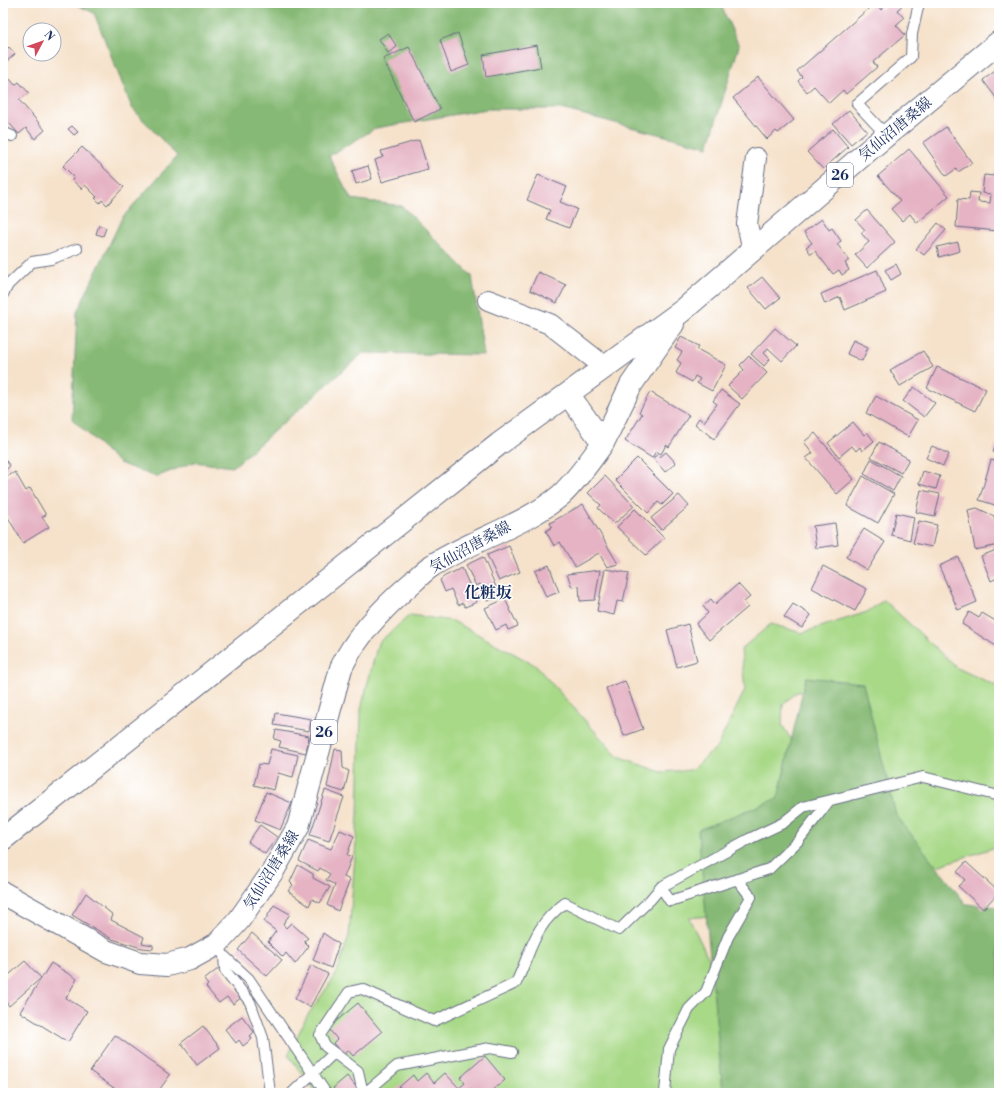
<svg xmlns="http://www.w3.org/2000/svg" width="1002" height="1096" viewBox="0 0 1002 1096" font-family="'Libre Bodoni','Noto Serif JP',serif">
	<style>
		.green { fill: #a8d987; stroke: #628472 }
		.forest { fill: #86b974; stroke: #507469 }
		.building { fill: #e5b3c4 }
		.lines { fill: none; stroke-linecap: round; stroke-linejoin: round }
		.lane-casing { stroke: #686e84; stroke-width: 12 }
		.street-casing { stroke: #686e84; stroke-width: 22 }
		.primary-casing { stroke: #686e84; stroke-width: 24 }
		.lane { stroke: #fff; stroke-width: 10 }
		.street { stroke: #fff; stroke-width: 20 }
		.primary { stroke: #fff; stroke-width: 22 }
		.labels { text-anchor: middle; stroke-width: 3; stroke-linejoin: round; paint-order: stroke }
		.shield { fill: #fff; stroke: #5f6d8e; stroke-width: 1 }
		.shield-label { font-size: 14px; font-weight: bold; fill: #1b2f5e }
		.street-label { font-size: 15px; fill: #1b2f5e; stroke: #fff }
		.neighbourhood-label { font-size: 16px; font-weight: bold; fill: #1b2f5e; stroke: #fff }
	</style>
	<rect width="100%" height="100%" fill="#fff"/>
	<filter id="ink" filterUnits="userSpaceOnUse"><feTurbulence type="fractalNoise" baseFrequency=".025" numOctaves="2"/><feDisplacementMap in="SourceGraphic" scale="8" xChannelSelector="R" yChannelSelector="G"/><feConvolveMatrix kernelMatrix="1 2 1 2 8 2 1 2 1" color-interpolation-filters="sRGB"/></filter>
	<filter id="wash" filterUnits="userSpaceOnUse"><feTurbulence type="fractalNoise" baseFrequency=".012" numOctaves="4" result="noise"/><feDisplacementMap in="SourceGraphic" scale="16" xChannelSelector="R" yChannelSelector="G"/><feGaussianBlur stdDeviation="0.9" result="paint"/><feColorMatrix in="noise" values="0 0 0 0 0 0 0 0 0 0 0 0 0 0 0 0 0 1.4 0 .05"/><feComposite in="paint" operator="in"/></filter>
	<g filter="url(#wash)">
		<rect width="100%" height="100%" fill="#f6e2cb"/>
		<path class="green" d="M884 600 957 668 999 687V846L925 870 831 693 797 692 783 704 782 725 803 758 758 911 689 918 729 1001 798 1093H317L288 1055 307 1016 336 975 349 936 358 815 361 709 378 643 410 615 453 621 535 665 618 757 661 772 691 770 717 747 745 690 741 649 771 624 802 633 867 612Z"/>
		<path class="forest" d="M73 3H720L739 46 708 147 561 109H487L376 128 329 156 351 199 402 206 472 276 484 355 363 353 233 467 194 462 156 477 119 463 72 419 77 312 122 218 177 156 132 108 94 13Z
			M806 677 863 683 896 815 966 904 999 907V1093H723L698 830 778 798Z"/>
		<g id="blocks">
			<path class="building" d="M875 3 881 10 889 3H901L903 5 897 10 904 18 896 25 905 35 873 62 877 67 846 94 843 90 829 103 814 86 807 92 798 81 802 77 797 71Z
				M388 33 397 47 388 53 379 39Z
				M458 33 469 65 451 72 440 40Z
				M537 45 541 67 486 77 483 55Z
				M9 47 15 54 7 61 3 56V49L5 51Z
				M409 47 440 109 414 122 383 59Z
				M998 69 999 71V102L983 80Z
				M4 72 15 85 19 82 29 93 19 100 45 130 35 139 26 128 19 134 7 121 4 123 3 122Z
				M758 77 794 120 778 133 776 131 767 139 733 98Z
				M849 110 867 131 851 144 833 124Z
				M72 126 78 132 74 135 68 129Z
				M946 127 972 163 958 172 956 169 946 176 923 143Z
				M833 129 848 147 823 169 807 152Z
				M419 140 428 169 382 182 375 160 383 157 381 151Z
				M82 147 124 187 107 205 102 200 100 203 95 198 97 197 85 185 82 189 72 180 74 177 63 166Z
				M909 149 949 196 917 223 910 214 902 221 891 209 900 201 878 176Z
				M368 166 372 179 356 184 352 171Z
				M995 170 999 171 998 231 956 227 958 199 969 200 970 192 979 193 978 202 990 203 991 194 982 193 984 175 994 176Z
				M538 175 567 187 560 202 577 209 569 228 546 219 550 210 527 200Z
				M867 210 895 242 867 268 855 255 869 242 861 233 865 230 856 220Z
				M822 219 829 230 832 228 841 241 837 244 849 260 845 263 849 270 842 275 839 270 833 274 815 251 811 254 806 247 812 243 804 232Z
				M938 223 946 230 924 255 916 249Z
				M99 225 106 228 103 236 96 234Z
				M958 242 960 251 939 257 937 247Z
				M896 264 901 274 891 280 885 270Z
				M877 270 886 292 845 310 840 297 825 304 821 294Z
				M538 272 566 285 557 303 530 290Z
				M762 277 780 298 766 309 748 288Z
				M775 328 796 346 782 361 768 348 764 353 770 359 764 366 751 354Z
				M681 337 699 346 697 349 726 365 712 391 697 383 700 379 695 376 692 382 676 373 681 363 677 360 682 352 675 348Z
				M853 340 868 347 862 361 847 354Z
				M923 351 933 367 900 386 890 370Z
				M749 356 767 373 742 399 728 386 744 370 740 365Z
				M937 367 986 389 975 411 927 388Z
				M914 387 935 403 924 417 903 401Z
				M721 390 740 404 714 439 695 424 699 418 704 422 717 404 713 401Z
				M650 392 689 415 669 447 666 445 661 454 656 451 652 458 625 441 642 414 639 412Z
				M876 396 918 420 908 437 866 413Z
				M853 422 864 435 867 432 874 441 862 451 860 447 856 451 852 446 839 457 828 443Z
				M815 433 854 479 837 494 806 458 813 453 804 442Z
				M999 439V455L993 452Z
				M879 442 909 459 901 473 871 457Z
				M932 446 949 454 943 466 926 458Z
				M666 452 676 463 665 472 653 458 658 454 660 457Z
				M3 457 10 466 3 472Z
				M637 458 673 494 662 505 658 502 648 513 615 480Z
				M871 459 901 476 893 491 864 474Z
				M991 460 999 462 998 506 979 500Z
				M923 471 940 476 936 489 919 484Z
				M15 472 26 491 30 488 46 515 42 517 49 527 23 543 3 509V479Z
				M605 476 634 506 614 524 598 508 601 505 588 493Z
				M863 476 894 494 878 523 847 506Z
				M921 490 940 494 935 516 916 512Z
				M679 495 689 506 661 530 651 518Z
				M583 504 618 564 607 567 599 553 575 567 560 542 554 546 546 531 552 527 550 523Z
				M977 508 994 516 999 545 975 550 968 510Z
				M635 509 664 538 646 555 617 527Z
				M896 513 914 517 910 540 891 535Z
				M919 521 937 525 932 547 913 543Z
				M835 523 838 545 816 548 813 526Z
				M864 529 885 542 867 570 846 557Z
				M509 546 520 572 499 581 487 555Z
				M999 549V577L991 581 981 556Z
				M483 557 500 596 487 601 480 584 476 586 466 565Z
				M958 557 977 602 958 610 939 566Z
				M549 565 559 592 546 597 535 571Z
				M823 566 867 589 855 611 812 588Z
				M462 568 477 602 465 607 463 603 458 605 451 589 445 592 440 580 445 576Z
				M605 569 629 573 623 602 617 601 614 615 597 611Z
				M600 570 595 600 580 601 579 586 572 587 567 574Z
				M738 584 750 597 744 602 748 607 709 640 696 624 708 613 703 606 711 599 715 604Z
				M505 599 518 626 508 630 506 625 496 630 485 608Z
				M793 604 811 615 802 628 784 617Z
				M969 612 979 618 982 613 999 623V648L962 624Z
				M688 624 697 661 677 667 667 630Z
				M625 681 643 729 624 736 606 688Z
				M276 713 311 719 309 731 274 725Z
				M276 730 309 736 306 753 279 747 281 741 274 739Z
				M271 749 298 755 293 777 278 773 274 790 254 785 259 764 267 765Z
				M335 749 342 750 343 768 349 771 344 792 327 787Z
				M325 790 344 797 329 841 310 835Z
				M266 792 292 803 280 830 255 820Z
				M260 825 277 837 265 854 248 842Z
				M340 830 354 836 347 855 352 857 344 877 350 880 338 911 327 905 335 885 326 880 330 874 320 868 318 871 299 861 308 840 331 849Z
				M966 862 999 892 983 909 958 886 965 880 957 872Z
				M298 865 313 874V878L330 887 320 903 312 899 309 906 288 891 293 885 290 882Z
				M86 893 113 915 111 920 144 937 142 943 153 945V949L142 948 112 939 72 915Z
				M274 905 290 914 283 924 286 928 291 923 308 938 304 941 309 946 295 964 286 953 283 957 268 942 276 931 264 922Z
				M252 933 282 960 267 976 238 950Z
				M323 933 339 944 331 968 313 960Z
				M25 961 41 978 9 1006 3 998V980Z
				M51 963 77 979 66 998 87 1011 68 1042 20 1012Z
				M311 965 328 974 310 1007 295 999Z
				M219 968 242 997 233 1004 227 997 219 1003 206 987 208 985 204 980Z
				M358 1003 382 1032 353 1056 348 1050 343 1055 333 1043 337 1039 328 1028Z
				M242 1016 254 1032 250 1036 252 1039 243 1046 239 1040 236 1043 225 1029Z
				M203 1026 220 1048 197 1065 181 1043Z
				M115 1035 170 1075 157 1093H121L90 1071Z
				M485 1056 505 1080 490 1093H474L471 1089 466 1093H392L413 1075 417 1081 426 1073 434 1083 445 1073 459 1088 465 1083 460 1078Z
				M347 1076 358 1089 353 1093H337L333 1088Z"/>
		</g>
	</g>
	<g filter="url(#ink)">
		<use href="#blocks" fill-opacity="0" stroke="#686e84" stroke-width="1"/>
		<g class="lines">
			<g class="lane-casing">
				<path id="lane" d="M3 132 12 136
					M886 135 857 104 911 57 912 34 919 3
					M3 294 8 285 32 262 51 259 77 249
					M661 887 670 901 769 869 798 841 829 801
					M217 944 224 956 249 979 326 1093
					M224 956 225 970 250 1002 263 1038 270 1093
					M292 1093 334 1053
					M363 1093 358 1071 325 1046 320 1035 349 992 362 989 434 1021 516 983C532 950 533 926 565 903L619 930 650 900 661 887 749 839 783 823 803 807 923 777 999 796
					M365 1093 397 1066 490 1048 512 1052
					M665 1093 669 1049 689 1009 706 992 728 937 751 897 737 879"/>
			</g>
			<g class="street-casing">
				<path id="street" d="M753 250 747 224 756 158
					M488 300 550 324 605 367"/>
			</g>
			<g class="primary-casing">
				<path id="primary" d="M603 443 631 385 673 324
					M3 839 499 444 682 311 870 149 999 42
					M3 893 106 951 140 963 167 965 190 959 217 944 239 920 273 871 298 827 341 668C357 634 386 605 414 581 420 575 426 569 433 565 472 540 526 525 561 495 577 480 590 461 603 443L568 394"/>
			</g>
			<use href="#lane" class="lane"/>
			<use href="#street" class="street"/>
			<use href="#primary" class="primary"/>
		</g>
	</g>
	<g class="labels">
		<g class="shield">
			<rect x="827" y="163" width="26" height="24" rx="3"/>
			<rect x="311" y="720" width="26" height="24" rx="3"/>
		</g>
		<g class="shield-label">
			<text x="840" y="180">26</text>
			<text x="324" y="737">26</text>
		</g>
		<g class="street-label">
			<text transform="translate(895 129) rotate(-40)" y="5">気仙沼唐桑線</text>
			<text transform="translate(470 547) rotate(-29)" y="5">気仙沼唐桑線</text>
			<text transform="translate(271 870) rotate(-58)" y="5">気仙沼唐桑線</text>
		</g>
		<g class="neighbourhood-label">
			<text x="488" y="598">化粧坂</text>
		</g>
	</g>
	<rect width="1002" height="1096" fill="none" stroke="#fff" stroke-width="16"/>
	<g transform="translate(42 42) rotate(49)"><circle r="19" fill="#ffffff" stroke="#a4acbf"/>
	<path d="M0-3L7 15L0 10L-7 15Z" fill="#d1495b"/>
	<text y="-6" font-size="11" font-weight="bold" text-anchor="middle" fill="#1b2f5e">N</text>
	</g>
</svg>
